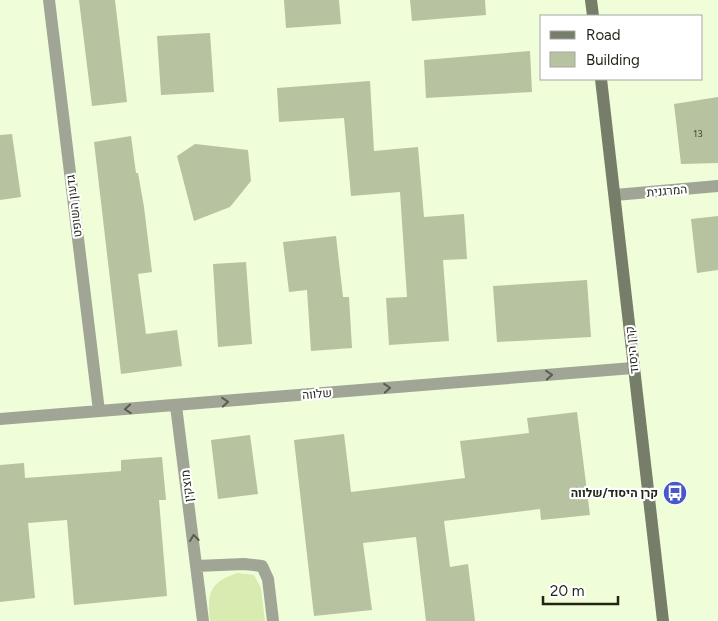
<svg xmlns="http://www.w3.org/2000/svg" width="718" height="621" viewBox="0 0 718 621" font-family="Figtree,Heebo,sans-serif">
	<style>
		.green { fill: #d8ecb1 }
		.building { fill: #b7c2a0 }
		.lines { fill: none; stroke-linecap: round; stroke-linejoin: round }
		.street { stroke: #a0a596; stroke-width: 12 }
		.secondary { stroke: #767d68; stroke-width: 12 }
		.oneway { stroke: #595e50 }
		.labels { text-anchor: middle; stroke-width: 4.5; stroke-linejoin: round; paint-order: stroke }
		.number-label { font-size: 10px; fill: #454c39 }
		.street-label { font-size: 12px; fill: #1f2417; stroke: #fff }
		.poi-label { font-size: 12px; font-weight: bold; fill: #1f2417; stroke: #fff; text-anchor: end }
	</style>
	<rect width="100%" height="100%" fill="#f0fdd9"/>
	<path class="green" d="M238 573 254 575 261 588 265 621H210C207 593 209 582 238 573Z"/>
	<path class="building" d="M79 0H115L127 102 92 106Z
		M284 0H339L341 24 286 28Z
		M410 0H485L486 15 412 21Z
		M210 33 214 92 161 95 157 36Z
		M530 51 532 92 426 98 424 60Z
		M370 81 374 151 418 147 424 217 464 214 467 259 443 260 449 341 389 345 386 298 407 297 400 192 351 196 344 118 279 122 277 88Z
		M718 97V163L681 164 674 104Z
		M12 134 21 197 0 200V135Z
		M131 136 136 173H138L144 207 152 272 138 274 146 334 177 330 182 366 121 374 94 142Z
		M195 144 248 150 251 181 230 207 194 221 177 156Z
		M718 216V270L697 273 691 219Z
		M336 236 343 297H349L352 348 311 351 307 290 289 292 283 242Z
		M246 262 252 344 218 347 213 264Z
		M587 280 591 337 497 342 493 286Z
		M577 412 590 515 541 520 540 509 444 521 450 567 468 564 475 621H426L416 537 363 543 372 610 314 616 294 440 344 434 351 492 465 478 460 441 529 433 527 418Z
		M250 435 258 494 218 499 211 440Z
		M162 457 166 500H159L167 596 74 605 67 520 28 523 35 598 0 602V465L24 463 25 478 121 471V460Z"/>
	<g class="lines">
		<path class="street" d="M49 0 99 411
			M615 195 718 186
			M176 406 203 621
			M0 419 633 368
			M197 566 244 564 262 566 268 579 273 621"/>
		<path class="secondary" d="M591 0 593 16
			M601 79 663 621"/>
	</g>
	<defs><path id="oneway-chevron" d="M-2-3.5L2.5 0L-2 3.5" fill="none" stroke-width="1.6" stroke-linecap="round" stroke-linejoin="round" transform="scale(1.25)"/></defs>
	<g class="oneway">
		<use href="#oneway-chevron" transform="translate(549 375) rotate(-5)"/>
		<use href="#oneway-chevron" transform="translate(387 388) rotate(-5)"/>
		<use href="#oneway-chevron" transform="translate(225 402) rotate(-5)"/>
		<use href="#oneway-chevron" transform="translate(128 409) rotate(176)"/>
		<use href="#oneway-chevron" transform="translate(194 538) rotate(-97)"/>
	</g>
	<defs>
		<g id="bus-disc" transform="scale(1.25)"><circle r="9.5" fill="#4857cc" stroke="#fff"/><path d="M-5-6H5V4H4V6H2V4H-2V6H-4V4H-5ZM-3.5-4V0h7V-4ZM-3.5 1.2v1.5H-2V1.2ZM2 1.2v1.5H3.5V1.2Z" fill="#fff"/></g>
	</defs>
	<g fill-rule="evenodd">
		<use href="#bus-disc" x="675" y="493"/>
	</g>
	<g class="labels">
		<g class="number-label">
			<text x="698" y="137">13</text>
		</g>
		<g class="street-label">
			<text transform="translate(667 191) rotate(-5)" y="4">המרגנית</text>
			<text transform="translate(74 206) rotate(-97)" y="4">גדעון השופט</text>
			<text transform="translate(632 350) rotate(-96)" y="4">קרן היסוד</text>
			<text transform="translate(317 394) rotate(-5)" y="4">שלווה</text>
			<text transform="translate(187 486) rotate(-97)" y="4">מוצקין</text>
		</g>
		<g class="poi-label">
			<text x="658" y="497">קרן היסוד/שלווה</text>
		</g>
	</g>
	<rect x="540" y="15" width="162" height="65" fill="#ffffff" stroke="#a5a7a2"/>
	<rect x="550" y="31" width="25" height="8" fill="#767d68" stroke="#a5a7a2"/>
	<text x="586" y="40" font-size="15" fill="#1f2417">Road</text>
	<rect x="550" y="52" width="25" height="15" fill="#b7c2a0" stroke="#a5a7a2"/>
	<text x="586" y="65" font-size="15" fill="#1f2417">Building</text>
	<path d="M543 596v8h75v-8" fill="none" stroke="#1f2417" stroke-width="2.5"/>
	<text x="550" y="596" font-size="15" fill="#1f2417" stroke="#ffffff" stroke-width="4" paint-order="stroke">20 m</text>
</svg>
